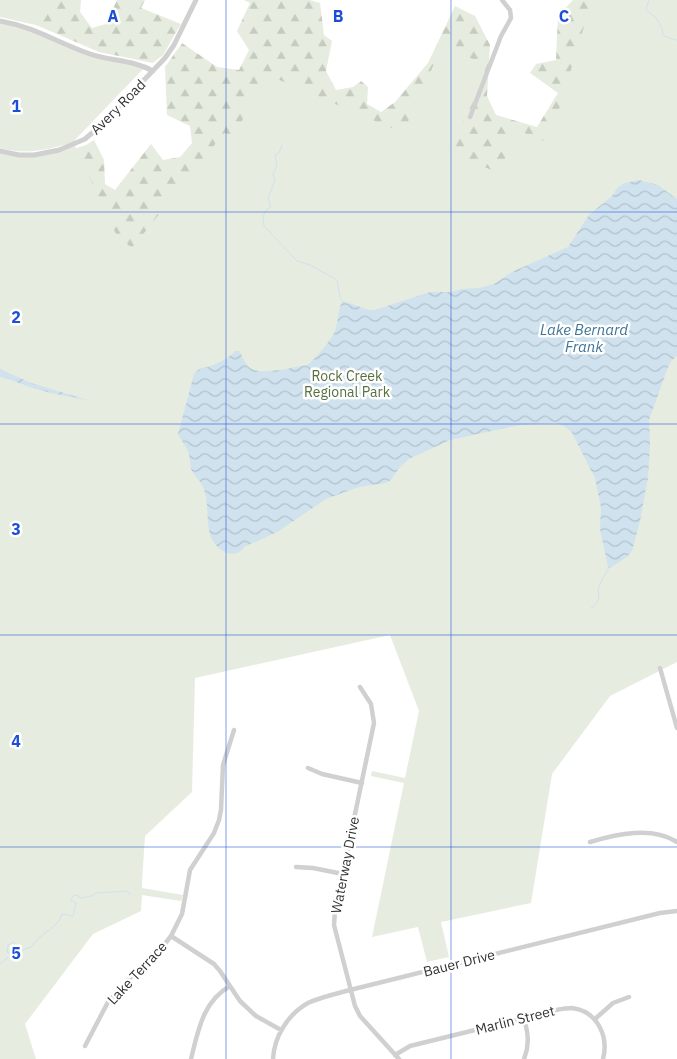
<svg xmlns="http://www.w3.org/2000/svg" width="677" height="1059" viewBox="0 0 677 1059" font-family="'IBM Plex Sans',sans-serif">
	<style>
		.forest { fill: url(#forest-firs) }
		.green { fill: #e6ecdf }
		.water { fill: url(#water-waves) }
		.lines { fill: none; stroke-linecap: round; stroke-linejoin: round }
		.stream { stroke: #cfe2ee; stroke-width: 1 }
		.minor { stroke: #d0d0d0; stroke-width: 4.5 }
		.tertiary { stroke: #d0d0d0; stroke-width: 5 }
		.grid { fill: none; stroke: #1d4ed8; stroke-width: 1; stroke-opacity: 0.55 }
		.labels { text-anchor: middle; stroke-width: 5; stroke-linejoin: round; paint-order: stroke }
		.street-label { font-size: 14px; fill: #333; stroke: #fff }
		.park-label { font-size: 14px; fill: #56703f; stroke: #fff }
		.water-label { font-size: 15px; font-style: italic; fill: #3f7597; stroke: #fff }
		.grid-label { font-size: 16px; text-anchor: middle; font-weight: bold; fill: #1d4ed8; stroke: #fff; stroke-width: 5; stroke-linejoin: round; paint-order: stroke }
	</style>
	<defs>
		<pattern id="forest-firs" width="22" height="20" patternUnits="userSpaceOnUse" patternTransform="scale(1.25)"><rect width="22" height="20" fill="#e6ecdf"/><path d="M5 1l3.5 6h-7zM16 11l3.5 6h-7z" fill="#c6cbc0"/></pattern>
		<pattern id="water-waves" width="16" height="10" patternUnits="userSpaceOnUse" patternTransform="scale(1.25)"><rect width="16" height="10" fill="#cfe2ee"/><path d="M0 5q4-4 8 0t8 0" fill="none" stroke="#b2c2cd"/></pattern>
	</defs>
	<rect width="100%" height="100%" fill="#fff"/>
	<path class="forest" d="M0 0H81L80 12 92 28 106 24 117 0H145L141 8 181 24 163 55 153 63 99 52 27 21Z
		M244 0H310L320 3 324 35 332 41 326 71 336 90 353 87 361 81 368 87 367 104 381 112 395 102 428 63 455 6 475 16 490 45 487 96 496 115 537 127 558 93 530 73 536 64 556 60 558 16 573 0H677V199L288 367 0 156 32 162 86 145 94 140 104 160 105 184 115 190 151 144 163 160 180 157 192 143 190 126 167 115 165 67 182 43 217 67 239 70 249 50 237 31 250 3Z"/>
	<path class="green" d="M0 0H57L40 26 0 17Z
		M592 0H677V662L610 696 552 774 531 903 441 922 449 957 427 962 418 927 372 937 404 783 371 776 372 771 405 778 419 711 390 635 195 678 192 792 145 836 142 881V888L183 895 181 901 142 895 141 911 93 934 25 1024 36 1059H0V153L18 157 75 146 117 236 132 248 224 133 235 137 263 73 403 133 442 46 487 65 450 153 499 173 517 130 549 143Z
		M0 23 27 29 59 42 144 68 73 142C49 150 25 155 0 148Z"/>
	<path class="water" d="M639 180 658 185 677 199V356L671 361 667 370 649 420 650 446 648 478 640 521 632 551 627 557 610 568 608 567 600 529 601 508 595 478 571 431 564 426 555 423 519 425 450 440 409 459 399 468 391 480 386 483 359 487 326 499 277 532 244 547C234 563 213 548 210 534 206 519 209 504 204 489 201 481 194 476 191 469 190 464 190 459 189 454 187 446 181 441 178 434L194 374C200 367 204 368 211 366 219 363 230 357 235 351H239C243 357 245 364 250 368 260 376 294 367 307 365 315 360 331 340 335 331 339 321 337 310 343 301L369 310H375L430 292H450L462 289 479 288 494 284 514 271 568 247 589 215 612 196 618 187 625 183Z
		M0 369 31 383 91 401C72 397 52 394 33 388 26 386 5 377 0 377Z"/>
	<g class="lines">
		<path class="stream" d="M649 0 646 9C650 14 655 15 658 21 668 35 655 35 677 40
			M282 145 279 153 275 155 277 166 273 174 275 180 268 198 271 207 267 209 263 216 264 226 297 261 310 265 337 280 340 297 342 301
			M591 608 596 604 599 598 598 588 609 567
			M0 964 12 954 7 952 8 945 14 942 22 950 31 947C39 933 57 930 62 914L73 916 76 903 71 900 73 896 76 895 81 898 92 896 96 893 126 891 130 894"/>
		<path class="minor" d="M470 117 501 36 511 18 510 10 502 0
			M660 668 677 728
			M360 687 371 704 374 723 335 910 334 925 355 1006 360 1016 399 1059
			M308 768 322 774 362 783
			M590 842C617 834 652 826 677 842
			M296 867 313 868 343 874
			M171 936 214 964 220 971 240 1001 256 1016 281 1030
			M524 1018C528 1033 530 1044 524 1059
			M595 1019 613 1003 629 997
			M85 1046 108 1002 131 977 154 958 171 936 182 914 190 870 214 833 219 820 221 810 223 765 234 730
			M395 1055 410 1046 556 1010C561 1009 566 1008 572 1008 597 1011 609 1036 603 1059
			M191 1059C198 1031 203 1001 230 986
			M273 1059C274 1037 288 1014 308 1003 321 997 336 994 350 990L660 913 677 911"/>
		<path class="tertiary" d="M0 21C35 27 58 43 90 54 111 61 133 60 153 71
			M0 151 19 155H34L59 150 85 139 99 127 165 58 174 45 196 0"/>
	</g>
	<path class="grid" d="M226 0V1059M451 0V1059M0 212H677M0 424H677M0 635H677M0 847H677"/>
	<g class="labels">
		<g class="street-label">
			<text transform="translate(118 107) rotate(-45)" y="5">Avery Road</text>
			<text transform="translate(345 865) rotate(-79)" y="5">Waterway Drive</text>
			<text transform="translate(459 963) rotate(-14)" y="5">Bauer Drive</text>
			<text transform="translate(137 973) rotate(-47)" y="5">Lake Terrace</text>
			<text transform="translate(515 1020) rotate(-14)" y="5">Marlin Street</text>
		</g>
		<g class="park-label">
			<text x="347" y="381">Rock Creek<tspan x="347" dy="16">Regional Park</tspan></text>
		</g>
		<g class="water-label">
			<text x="584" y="335">Lake Bernard<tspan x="584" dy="17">Frank</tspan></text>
		</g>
	</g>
	<g class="grid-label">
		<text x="113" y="22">A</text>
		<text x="338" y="22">B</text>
		<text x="564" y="22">C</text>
		<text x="16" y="112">1</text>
		<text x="16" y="323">2</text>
		<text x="16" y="535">3</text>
		<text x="16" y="747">4</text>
		<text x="16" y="959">5</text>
	</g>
</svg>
